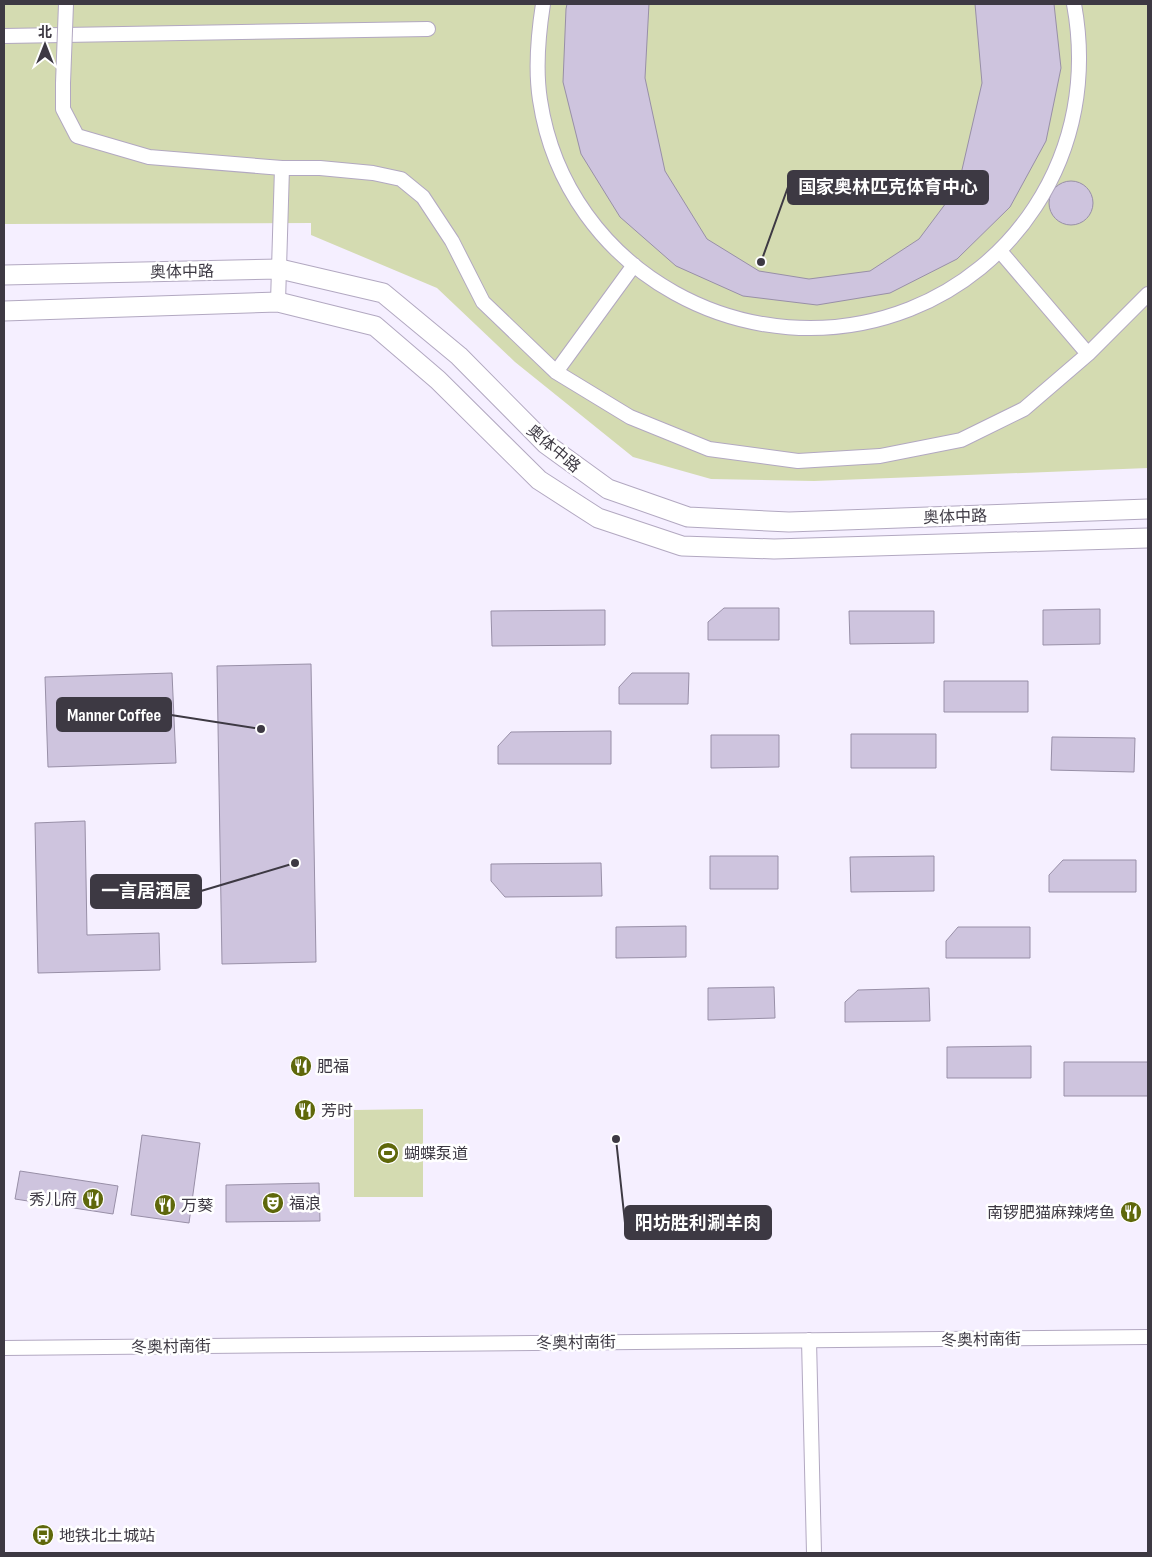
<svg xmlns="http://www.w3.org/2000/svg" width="1152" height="1557" viewBox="0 0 1152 1557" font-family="'Sofia Sans Condensed','Noto Sans SC',sans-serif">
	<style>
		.green { fill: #d4dbb1 }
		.building { fill: #cec4de; stroke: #988fa7 }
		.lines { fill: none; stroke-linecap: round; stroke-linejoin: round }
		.street-casing { stroke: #b2a8c1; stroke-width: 16 }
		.secondary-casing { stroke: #b2a8c1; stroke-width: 21 }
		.street { stroke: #fff; stroke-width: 14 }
		.secondary { stroke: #fff; stroke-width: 19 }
		.street-bridge-casing { stroke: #b2a8c1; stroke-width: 16; stroke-linecap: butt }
		.street-bridge { stroke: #fff; stroke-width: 14 }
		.labels { text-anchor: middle; stroke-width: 5; stroke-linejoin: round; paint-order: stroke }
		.street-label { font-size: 16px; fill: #3d3943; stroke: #fff }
		.poi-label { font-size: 16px; fill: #3d3943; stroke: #fff; text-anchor: start }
		.leader { fill: none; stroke: #3d3943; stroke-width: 2 }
		.callout-dot { fill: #3d3943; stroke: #fff; stroke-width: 2 }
		.callout { fill: #3d3943; stroke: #3d3943; stroke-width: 2 }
		.callout-label { font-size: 18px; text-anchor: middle; font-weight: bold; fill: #fff }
	</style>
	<rect width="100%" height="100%" fill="#f5efff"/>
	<path class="green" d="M4 4H1148V468L814 481 711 479 633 457 515 362 437 288 311 235V223L4 224Z
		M423 1109V1197H354V1110Z"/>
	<path class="building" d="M567 4H649L645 78 665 171 707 239 759 271 809 279 870 271 919 239 958 187 982 83 975 4H1054L1061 68 1046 141 1010 207 957 259 890 293 817 305 743 296 676 266 620 217 581 154 563 82 566 9Z
		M1049 203a22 22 0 1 1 44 0a22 22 0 1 1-44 0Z
		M724 608H779V640H708V622Z
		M1100 609V644L1043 645V610Z
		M605 610V645L492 646 491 611Z
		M849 611H934V643L850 644Z
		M311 664 316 962 222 964 217 666Z
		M172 673 176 763 48 767 45 677Z
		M632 673H689L688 704H619V687Z
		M944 681H1028V712H944Z
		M611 731V764H498V746L511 732Z
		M851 734H936V768H851Z
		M711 735H779V767L711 768Z
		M1052 737 1135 738 1134 772 1051 770Z
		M85 821 87 935 159 933 160 970 38 973 35 823Z
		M710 856H778V889H710Z
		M934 856V891L851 892 850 857Z
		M1063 860H1136V892H1049V875Z
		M601 863 602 896 505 897 491 881V864Z
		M686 926V957L616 958V927Z
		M958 927H1030V958H946V941Z
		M774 987 775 1018 708 1020V988Z
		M929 988 930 1021 845 1022V1002L858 990Z
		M1031 1046V1078H947V1047Z
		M1064 1062H1148V1096H1064Z
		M142 1135 200 1143 189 1223 131 1215Z
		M20 1171 118 1186 113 1214 15 1199Z
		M319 1183 320 1221 226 1222V1185Z"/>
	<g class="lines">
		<g class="street-casing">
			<path id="street" d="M543 4C538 36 535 68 540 100 566 273 750 372 910 309 961 289 1005 253 1035 207 1075 146 1087 75 1074 4
				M4 36 428 29
				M63 83V109L77 136 149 157 282 168H320L373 173 401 179 423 197 452 241 483 302 556 372 630 417 709 449 798 461 880 456 961 440 1024 409 1088 354 1148 294
				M1000 251 1088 354
				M278 302 282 168
				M556 372 634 265
				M809 1340 814 1553
				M4 1348 1148 1337"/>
		</g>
		<g class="secondary-casing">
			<path id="secondary" d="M4 275 280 269 383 293 459 356 546 444 608 489 688 517 789 522 1148 509
				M4 311 278 302 375 326 438 380 539 480 598 518 682 546 774 549 1148 538"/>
		</g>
		<use href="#street" class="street"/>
		<use href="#secondary" class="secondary"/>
		<g class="street-bridge-casing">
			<path id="street-bridge" d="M63 83 66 4"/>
		</g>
		<use href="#street-bridge" class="street-bridge"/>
	</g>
	<defs>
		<g id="restaurant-disc" transform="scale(1.125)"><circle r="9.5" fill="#5f680b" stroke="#fff"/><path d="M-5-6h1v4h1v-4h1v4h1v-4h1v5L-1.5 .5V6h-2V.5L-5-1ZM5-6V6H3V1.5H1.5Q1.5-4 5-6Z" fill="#fff"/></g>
		<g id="stadium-disc" transform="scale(1.125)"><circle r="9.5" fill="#5f680b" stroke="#fff"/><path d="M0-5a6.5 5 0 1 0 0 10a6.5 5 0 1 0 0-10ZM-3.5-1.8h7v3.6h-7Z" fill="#fff"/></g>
		<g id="theatre-disc" transform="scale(1.125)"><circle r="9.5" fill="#5f680b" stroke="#fff"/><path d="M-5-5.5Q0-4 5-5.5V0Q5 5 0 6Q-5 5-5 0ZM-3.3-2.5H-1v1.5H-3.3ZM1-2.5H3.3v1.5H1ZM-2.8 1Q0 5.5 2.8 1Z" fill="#fff"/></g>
		<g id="bus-disc" transform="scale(1.125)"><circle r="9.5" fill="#5f680b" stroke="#fff"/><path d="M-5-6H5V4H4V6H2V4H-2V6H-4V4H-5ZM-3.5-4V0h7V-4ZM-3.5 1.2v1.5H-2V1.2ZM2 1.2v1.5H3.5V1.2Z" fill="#fff"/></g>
	</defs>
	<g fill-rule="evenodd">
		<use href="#restaurant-disc" x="301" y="1066"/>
		<use href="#restaurant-disc" x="305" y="1110"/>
		<use href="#stadium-disc" x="388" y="1153"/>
		<use href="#restaurant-disc" x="93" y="1199"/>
		<use href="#theatre-disc" x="273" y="1203"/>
		<use href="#restaurant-disc" x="165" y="1205"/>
		<use href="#restaurant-disc" x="1131" y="1212"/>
		<use href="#bus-disc" x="43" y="1535"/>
	</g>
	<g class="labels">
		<g class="street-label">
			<text transform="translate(182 271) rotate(-1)" y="6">奥体中路</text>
			<text transform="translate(554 448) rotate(40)" y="6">奥体中路</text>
			<text transform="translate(955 516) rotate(-2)" y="6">奥体中路</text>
			<text transform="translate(981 1339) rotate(-1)" y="6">冬奥村南街</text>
			<text transform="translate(576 1342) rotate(-1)" y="6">冬奥村南街</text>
			<text transform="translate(171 1346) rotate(-1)" y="6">冬奥村南街</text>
		</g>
		<g class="poi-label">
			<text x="317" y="1072">肥福</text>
			<text x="321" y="1116">芳时</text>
			<text x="404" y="1159">蝴蝶泵道</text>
			<text x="77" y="1205" text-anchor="end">秀儿府</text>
			<text x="289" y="1209">福浪</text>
			<text x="181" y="1211">万葵</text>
			<text x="1115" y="1218" text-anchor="end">南锣肥猫麻辣烤鱼</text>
			<text x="59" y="1541">地铁北土城站</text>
		</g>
	</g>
	<path class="leader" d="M761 262L788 187M261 729L171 715M295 863L201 891M616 1139L625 1223"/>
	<g class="callout-dot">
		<circle cx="761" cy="262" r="5"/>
		<circle cx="261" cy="729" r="5"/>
		<circle cx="295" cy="863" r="5"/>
		<circle cx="616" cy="1139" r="5"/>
	</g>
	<g class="callout">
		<rect x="788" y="171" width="200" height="33" rx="5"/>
		<rect x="57" y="698" width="114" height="33" rx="5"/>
		<rect x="91" y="875" width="110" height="33" rx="5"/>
		<rect x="625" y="1206" width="146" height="33" rx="5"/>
	</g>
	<g class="callout-label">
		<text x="888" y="193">国家奥林匹克体育中心</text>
		<text x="114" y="721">Manner Coffee</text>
		<text x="146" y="897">一言居酒屋</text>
		<text x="698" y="1229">阳坊胜利涮羊肉</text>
	</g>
	<rect width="1152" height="1557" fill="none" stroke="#3d3943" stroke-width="10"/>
	<g transform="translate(45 45)" stroke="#ffffff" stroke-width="4" paint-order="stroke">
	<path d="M0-4L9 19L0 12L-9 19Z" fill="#3d3943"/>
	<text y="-8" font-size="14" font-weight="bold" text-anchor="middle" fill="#3d3943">北</text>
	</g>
</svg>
